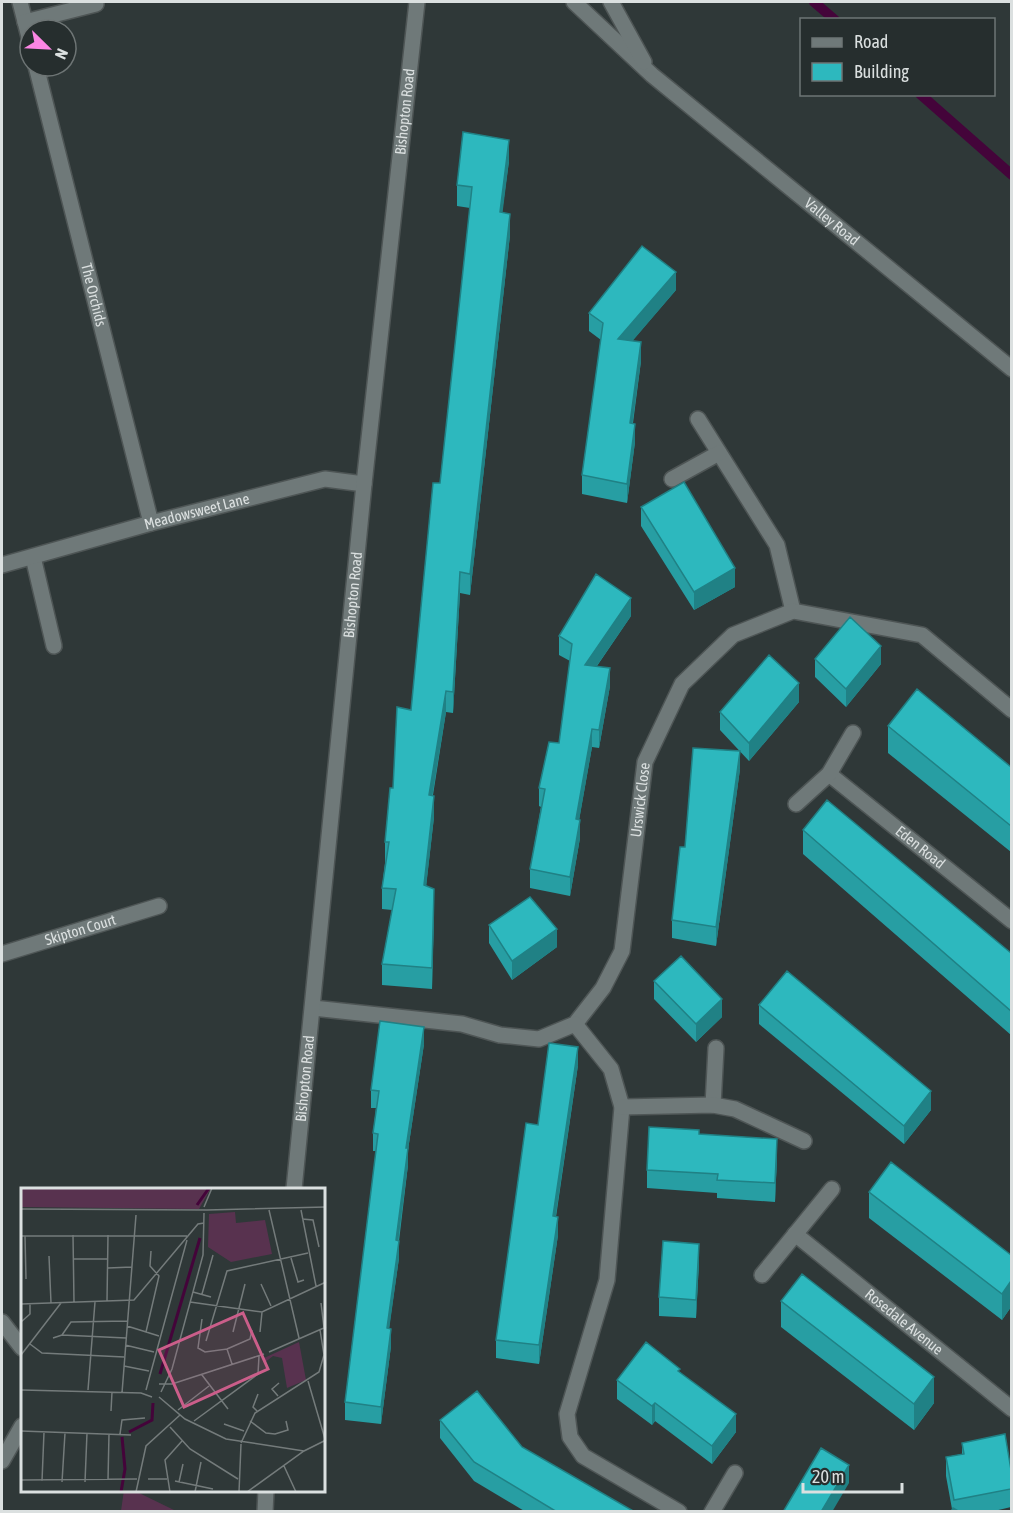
<svg xmlns="http://www.w3.org/2000/svg" width="1013" height="1513" viewBox="0 0 1013 1513" font-family="'Asap Condensed',sans-serif">
	<style>
		.green { fill: #58324f }
		.lines { fill: none; stroke-linecap: round; stroke-linejoin: round }
		.stream { stroke: #44043a; stroke-width: 10 }
		.street-casing { stroke: #4e5555; stroke-width: 18 }
		.street { stroke: #6f7979; stroke-width: 15 }
		.wall { fill: #279ea3 }
		.shaded-wall { fill: #208185 }
		.building { fill: #2db8be; stroke: #208185; stroke-width: 1.5 }
		.labels { text-anchor: middle; stroke-width: 6; stroke-linejoin: round; paint-order: stroke }
		.street-label { font-size: 15px; fill: #dbe0e0; stroke: #262e2e }
		.inset-river { fill: none; stroke: #44043a; stroke-width: 3 }
		.inset-road { fill: none; stroke: #747b7b; stroke-width: 1.5 }
		.view { fill: #cb5e8a; fill-opacity: 0.15; stroke: #cb5e8a; stroke-width: 3 }
		.inset-edge { fill: none; stroke: #dbe0e0; stroke-width: 3 }
	</style>
	<rect width="100%" height="100%" fill="#2f3838"/>
	<path class="green" d="M124 1490 135 1491 176 1511H121Z"/>
	<g class="lines">
		<path class="stream" d="M814 2 835 20
			M920 94 1012 175"/>
		<g class="street-casing">
			<g id="street">
				<path d="M20 2 30 41"/>
				<path id="s1" d="M574 2 652 75 1012 369"/>
				<path d="M611 2 644 62"/>
				<path d="M25 22 96 4"/>
				<path id="s2" d="M36 66 151 523"/>
				<path d="M698 419 777 545 793 611"/>
				<path d="M672 479 719 453"/>
				<path d="M33 557 54 646"/>
				<path id="s3" d="M2 565 151 523 325 479 364 484"/>
				<path id="s4" d="M829 774 1012 921"/>
				<path d="M796 804 829 774 853 733"/>
				<path id="s5" d="M2 954 159 906"/>
				<path id="s6" d="M313 1008 462 1024 500 1035 539 1039 575 1024 603 988 622 951 645 762 682 684 733 635 793 611 922 635 1012 710"/>
				<path d="M575 1024 611 1069 622 1107 607 1280 567 1414 570 1437 583 1456 679 1512"/>
				<path d="M713 1105 716 1048"/>
				<path d="M622 1107 713 1105 735 1109 804 1141"/>
				<path id="s7" d="M294 1189 364 484 417 2"/>
				<path id="s8" d="M795 1234 1012 1409"/>
				<path d="M762 1275 832 1189"/>
				<path d="M2 1322 22 1348"/>
				<path d="M2 1461 22 1426"/>
				<path d="M265 1512 266 1490"/>
				<path d="M712 1512 735 1473"/>
			</g>
		</g>
		<use href="#street" class="street"/>
	</g>
	<path class="wall" d="M509 161 502 212 510 235 470 595 460 593 453 713 446 712 433 795 434 817 426 886 434 910 432 989 382 985V964L392 910 382 909V888L385 863V842L393 788 411 710 440 483 470 208 457 206V185Z
		M676 290 632 341 641 361 633 423 635 442 627 503 582 494V475L601 340 589 331V313Z
		M641 507 735 587 694 610 641 526Z
		M631 616 597 666 610 686 599 748 592 747 579 820 580 838 570 896 530 888V869L541 807 539 806V788L559 743 570 661 559 655V636Z
		M815 659 881 664 846 707 815 677Z
		M799 702 749 761 720 730V712Z
		M888 726 1011 767V852L888 753Z
		M740 769 716 946 672 938V920L685 847Z
		M803 830 1011 953V1035L803 854Z
		M489 925 557 947 512 980 489 943Z
		M654 981 722 1017 696 1042 654 999Z
		M759 1005 931 1110 904 1144 759 1024Z
		M424 1044 408 1150V1165L399 1241V1258L389 1328 391 1346 381 1424 345 1420V1402L376 1151H373V1133L376 1108H371V1090Z
		M578 1065 556 1217 558 1235 539 1364 496 1358V1340L538 1125Z
		M699 1134 777 1157 775 1202 717 1198V1193L647 1188V1170Z
		M869 1192 1011 1255V1307L1002 1320 869 1218Z
		M699 1262 696 1318 659 1316V1297Z
		M781 1301 934 1403 914 1430 781 1327Z
		M680 1372 736 1432 712 1464 655 1421 652 1425 617 1399V1380Z
		M440 1420 522 1447 635 1512H526L474 1481 440 1438Z
		M962 1443 1011 1470V1507L990 1512H951L952 1509 946 1476V1457L962 1454Z"/>
	<path class="shaded-wall" d="M509 140V161L500 233V212Z
		M510 214V235L470 595V574Z
		M676 272V290L618 358V339Z
		M641 342V361L630 441V423Z
		M635 424V442L627 503V484Z
		M735 568V587L694 610V592Z
		M460 572V593L453 713V692Z
		M631 598V616L585 683V665Z
		M881 646V664L846 707V689Z
		M610 668V686L599 748V730Z
		M799 683V702L749 761V743Z
		M446 691V712L429 816V795Z
		M592 729V747L576 838V819Z
		M740 751V769L716 946V927Z
		M434 796V817L424 906V885Z
		M580 820V838L570 896V877Z
		M434 889V910L432 989V968Z
		M557 929V947L512 980V961Z
		M722 999V1017L696 1042V1024Z
		M424 1027V1044L408 1150V1165L396 1258V1240L406 1148Z
		M578 1047V1065L553 1235V1216Z
		M931 1091V1110L904 1144V1126Z
		M777 1139V1157L775 1202V1183Z
		M558 1217V1235L539 1364V1345Z
		M399 1241V1258L387 1345V1328Z
		M699 1244V1262L696 1318V1300Z
		M1011 1281V1307L1002 1320V1294Z
		M391 1329V1346L381 1424V1407Z
		M934 1377V1403L914 1430V1404Z
		M655 1403V1421L652 1425V1406Z
		M736 1414V1432L712 1464V1446Z
		M849 1465V1483L832 1512H821Z"/>
	<path class="building" d="M463 132 509 140 500 212 510 214 470 574 460 572 453 692 446 691 429 795 434 796 424 885 434 889 432 968 382 964 396 889 382 888 389 842H385L390 788H393L397 707 411 710 433 483H440L472 187 457 185Z
		M642 246 676 272 618 339 641 342 630 423 635 424 627 484 582 475 603 323 589 313Z
		M684 482 735 568 694 592 641 507Z
		M596 574 631 598 585 665 610 668 599 730 592 729 576 819 580 820 570 877 530 869 545 789 539 788 549 742 559 743 572 644 559 636Z
		M850 617 881 646 846 689 815 659Z
		M769 655 799 683 749 743 720 712Z
		M917 689 1011 767V826L888 726Z
		M693 748 740 751 716 927 672 920 680 847H685Z
		M827 800 1011 953V1011L803 830Z
		M530 897 557 929 512 961 489 925Z
		M681 956 722 999 696 1024 654 981Z
		M787 971 931 1091 904 1126 759 1005Z
		M380 1021 424 1027 406 1148H408L396 1240 399 1241 387 1328 391 1329 381 1407 345 1402 378 1134 373 1133 379 1091 371 1090Z
		M549 1043 578 1047 553 1216 558 1217 539 1345 496 1340 526 1123 538 1125Z
		M649 1127 699 1130V1134L777 1139 775 1183 717 1180 718 1174 647 1170Z
		M891 1162 1011 1255V1281L1002 1294 869 1192Z
		M663 1241 699 1244 696 1300 659 1297Z
		M802 1274 934 1377 914 1404 781 1301Z
		M646 1342 680 1369 678 1371 736 1414 712 1446 655 1403 652 1406 617 1380Z
		M477 1391 522 1447 635 1512H557L474 1462 440 1420Z
		M1005 1434 1011 1470V1489L954 1500 946 1457 964 1454 962 1443Z
		M821 1448 849 1465 821 1512H783Z
		M953 1508 960 1512H951Z"/>
	<g class="labels">
		<g class="street-label">
			<text dy="5" stroke="none"><textPath href="#s7" startOffset="1083">Bishopton Road</textPath></text>
			<text dy="5" stroke="none"><textPath href="#s1" startOffset="339">Valley Road</textPath></text>
			<text dy="5" stroke="none"><textPath href="#s2" startOffset="236">The Orchids</textPath></text>
			<text dy="5" stroke="none"><textPath href="#s3" startOffset="202">Meadowsweet Lane</textPath></text>
			<text dy="5" stroke="none"><textPath href="#s7" startOffset="597">Bishopton Road</textPath></text>
			<text dy="5" stroke="none"><textPath href="#s6" startOffset="507">Urswick Close</textPath></text>
			<text dy="5" stroke="none"><textPath href="#s4" startOffset="117">Eden Road</textPath></text>
			<text dy="5" stroke="none"><textPath href="#s5" startOffset="82">Skipton Court</textPath></text>
			<text dy="5" stroke="none"><textPath href="#s7" startOffset="111">Bishopton Road</textPath></text>
			<text dy="5" stroke="none"><textPath href="#s8" startOffset="140">Rosedale Avenue</textPath></text>
		</g>
	</g>
	<g transform="translate(21 1188)">
		<rect width="304" height="304" fill="#2f3838"/>
		<path d="M0 0H190L178 21 0 19ZM214 24 215 35 244 32 251 66 210 74 187 59 188 26ZM278 154 285 192 266 200 261 170 252 168 243 175V170Z" fill="#58324f"/>
		<path class="inset-river" d="M176 17 188 0M139 186 179 50M108 244 131 232 132 215M100 304 104 281 101 249"/>
		<path class="inset-road" d="M183 19 191 0M0 21 186 22H180M186 22 305 19M248 22 278 150M280 22 295 98M281 31 292 32 298 59M52 47 53 114M0 48H166M4 48 5 91M28 68 30 115M270 70 277 94 283 92M52 71H87M87 80 111 79M240 96 250 118M172 104 190 109M181 106 192 67M86 113 87 47M169 114 241 124 305 94M300 115 303 140M0 116 113 112 177 36 183 35M181 131 177 160 184 164 206 161 211 176M0 134 9 126V116M106 138 138 148M125 144 138 88 129 78 130 63M212 144 224 96M239 144 241 124M41 147 50 134 106 133M32 150 41 147 105 150M185 153 206 83 287 65M9 156 21 165 103 169M104 157 133 164M206 161 229 151 231 142M248 164 305 139M0 167 40 115M103 178 128 183M181 187 207 221M287 193 304 251M138 196H151L243 166M1 202 120 205 131 209M67 202 74 114M125 202 166 52M140 204 151 181 182 67 183 25M101 205 115 27M257 208 251 201 258 195M138 209 164 231 205 251 283 263M157 222 188 198M90 223 91 204M236 223 232 219 237 206M173 233 237 186 238 168M229 233 245 245 254 246 267 242 265 233M203 236 223 243M149 239 169 261 217 291M0 243 110 247M99 246 101 232 124 230M220 255 234 225 298 184 303 167 299 142M263 278 275 304M127 291H146M0 292 116 291M87 292 88 246M21 293 23 244M154 293 192 301M41 294 44 245M64 294 66 245M158 294 162 276M115 304 125 258 159 227M149 304 144 272 161 253M174 304 180 274M218 304 220 256M226 304 283 263 305 252"/>
		<path class="view" d="M222 125 247 181 163 219 138 162Z"/>
		<rect width="304" height="304" class="inset-edge"/>
	</g>
	<rect width="1013" height="1513" fill="none" stroke="#dbe0e0" stroke-width="6"/>
	<rect x="800" y="18" width="195" height="78" fill="#262e2e" stroke="#6e7575" stroke-width="1.5"/>
	<rect x="812" y="38" width="30" height="9" fill="#6f7979" stroke="#6e7575" stroke-width="1.5"/>
	<text x="854" y="48" font-size="18" fill="#dbe0e0">Road</text>
	<rect x="812" y="63" width="30" height="18" fill="#2db8be" stroke="#6e7575" stroke-width="1.5"/>
	<text x="854" y="78" font-size="18" fill="#dbe0e0">Building</text>
	<g transform="translate(48 48) rotate(114)"><circle r="28" fill="#262e2e" stroke="#6e7575" stroke-width="1.5"/>
	<path d="M0-4.5L10 22L0 15L-10 22Z" fill="#fc86e4"/>
	<text y="-9" font-size="16" font-weight="bold" text-anchor="middle" fill="#dbe0e0">N</text>
	</g>
	<path d="M803 1483v9h99v-9" fill="none" stroke="#dbe0e0" stroke-width="3"/>
	<text x="812" y="1483" font-size="18" fill="#dbe0e0" stroke="#262e2e" stroke-width="4.5" paint-order="stroke">20 m</text>
</svg>
